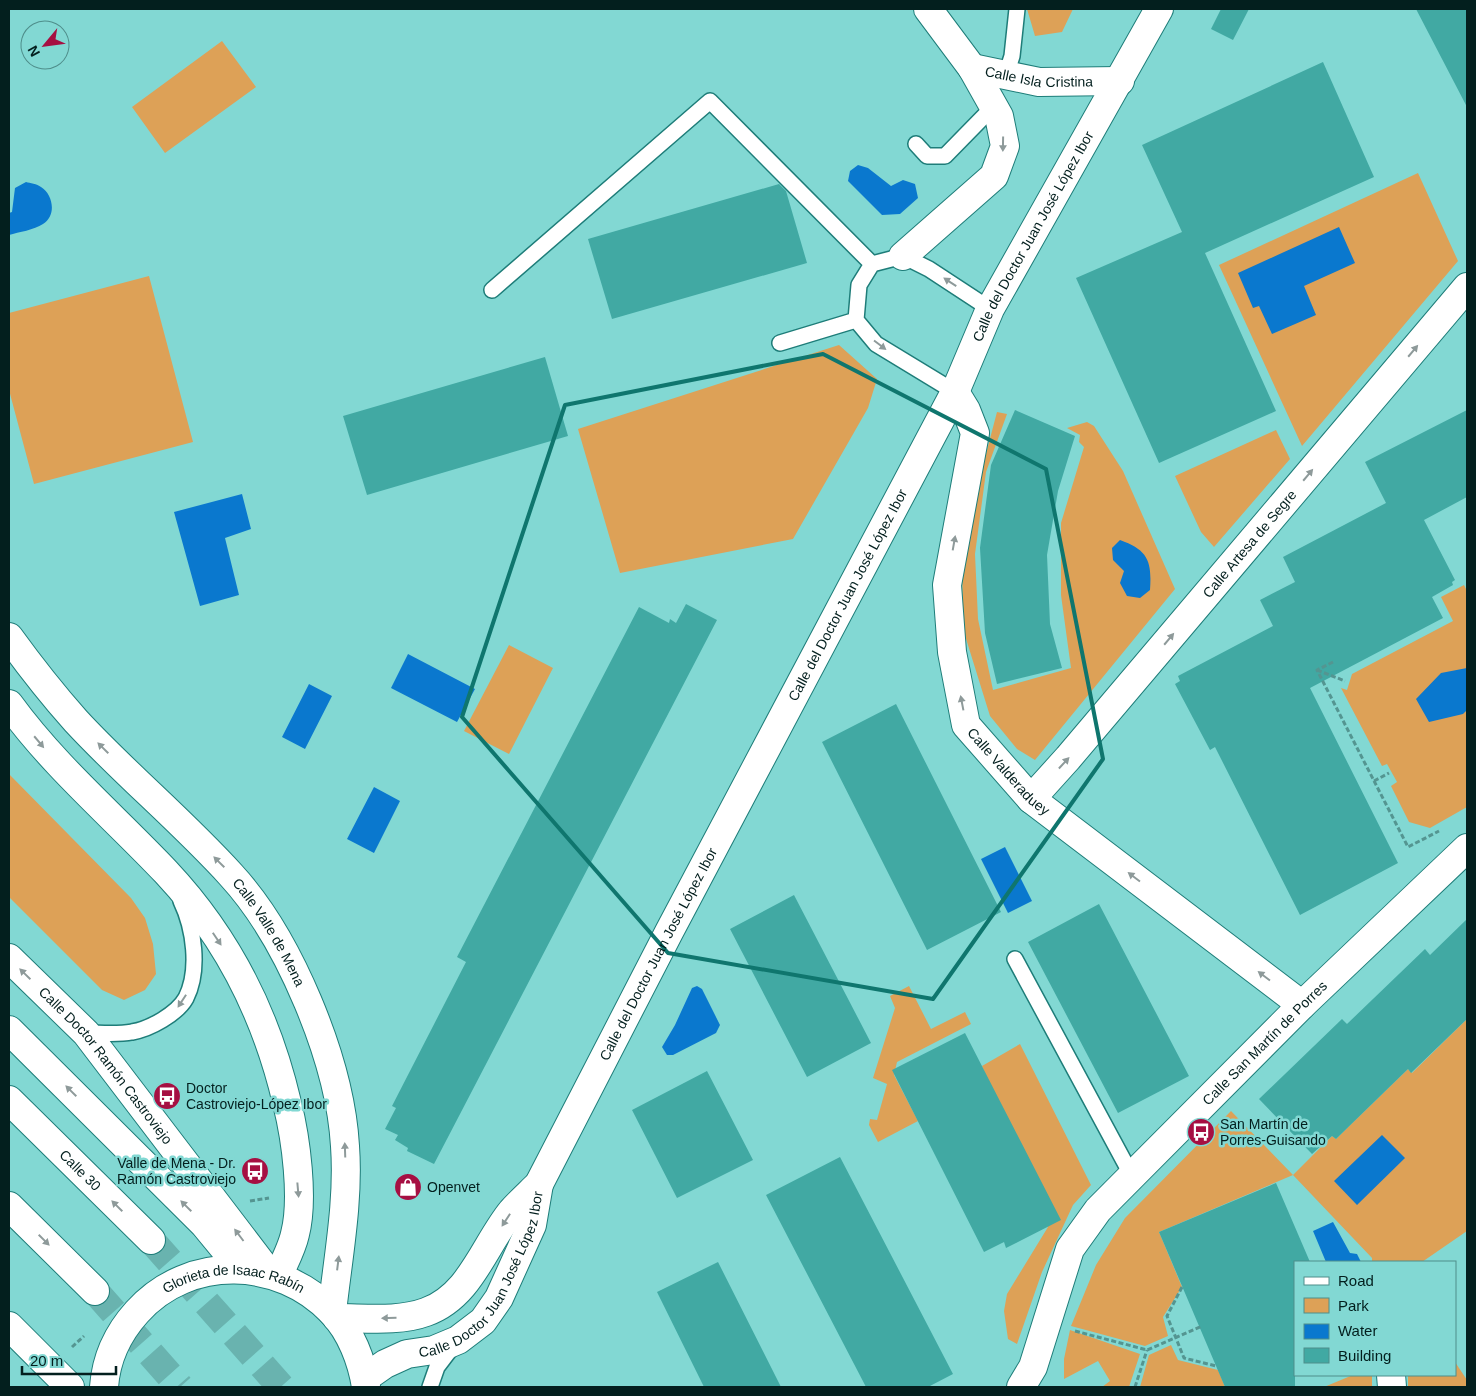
<svg xmlns="http://www.w3.org/2000/svg" width="1476" height="1396" viewBox="0 0 1476 1396" font-family="Arial,sans-serif">
	<style>
		.green { fill: #dda157 }
		.water { fill: #0a78ce }
		.building { fill: #41a9a3 }
		.lines { fill: none; stroke-linecap: round; stroke-linejoin: round }
		.highway-tunnel { stroke: #69b3af; stroke-width: 28; stroke-dasharray: 28 14; stroke-linecap: butt }
		.lane-casing { stroke: #1e7d79; stroke-width: 18 }
		.street-casing { stroke: #1e7d79; stroke-width: 30 }
		.secondary-casing { stroke: #1e7d79; stroke-width: 30 }
		.highway-casing { stroke: #1e7d79; stroke-width: 30 }
		.path { stroke: #549591; stroke-width: 3; stroke-dasharray: 5 2.5; stroke-linecap: butt }
		.lane { stroke: #fff; stroke-width: 15 }
		.street { stroke: #fff; stroke-width: 28 }
		.secondary { stroke: #fff; stroke-width: 28 }
		.highway { stroke: #fff; stroke-width: 28 }
		.oneway { fill: #8e9a9a }
		.marked { fill: none; stroke: #0f766e; stroke-width: 4; stroke-linejoin: round }
		.labels { text-anchor: middle; stroke-width: 5; stroke-linejoin: round; paint-order: stroke }
		.street-label { font-size: 14px; fill: #031f1e; stroke: #82d8d3 }
		.poi-label { font-size: 14px; fill: #031f1e; stroke: #82d8d3; text-anchor: start }
	</style>
	<rect width="100%" height="100%" fill="#82d8d3"/>
	<path class="green" d="M1027 9H1073L1062 32 1035 36Z
		M222 41 256 87 165 153 132 107Z
		M1418 173 1458 261 1302 446 1219 265Z
		M149 276 193 442 34 484 9 390V313Z
		M839 345 877 379 868 408 793 539 620 573 578 429Z
		M997 412 1007 414 986 472 975 554 978 619 993 690 1071 668 1061 595V523L1084 447 1079 442 1080 435 1067 428 1087 422 1094 426 1123 471 1175 589 1035 760 1017 749 990 716 963 629 962 557 982 469Z
		M1276 430 1290 459 1214 547 1201 532 1175 476Z
		M1464 585 1467 591V807L1430 828 1409 822 1391 786 1397 782 1387 764 1382 766 1341 688 1347 690 1352 674 1453 621 1441 597Z
		M509 645 553 668 509 754 464 731Z
		M9 774 131 898 145 918 153 944 156 974 145 990 124 1000 102 990 9 897Z
		M909 986 931 1029 965 1012 971 1024 897 1062 894 1075 918 1121 878 1142 869 1125 870 1119 877 1120 887 1084 873 1078 895 1008 890 996Z
		M1467 1019V1231L1422 1262H1372V1258L1293 1175 1159 1232 1182 1287 1163 1317 1168 1336 1145 1346 1071 1326 1096 1265 1125 1218 1231 1111 1293 1175 1332 1136 1336 1139 1408 1069 1412 1073Z
		M1020 1044 1091 1185 1073 1205 1042 1272 1017 1344 1008 1339 1004 1311 1007 1294 1048 1227 982 1066Z
		M1070 1330 1140 1354 1129 1387H1102L1110 1381 1098 1361 1064 1379V1359Z
		M1171 1345 1178 1360 1218 1370 1225 1387H1140L1149 1355Z
		M1455 1362 1467 1380V1387H1408V1375H1455Z
		M1353 1375H1372V1387H1324Z"/>
	<path class="water" d="M858 165 868 168 891 186 903 180 915 184 918 198 900 214 882 215 848 181 850 171Z
		M26 182C30 183 37 184 41 187 53 194 57 216 43 224 34 230 19 232 9 235V213L12 212 15 188Z
		M1339 227 1355 263 1304 286 1316 315 1272 334 1259 306 1253 308 1238 273Z
		M242 494 251 529 225 538 239 595 200 606 174 512Z
		M1120 540C1148 550 1152 561 1150 590L1140 598 1127 596 1120 583 1124 571 1113 560 1112 548Z
		M408 654 475 689 457 722 391 688Z
		M1467 668V710L1463 714 1429 722 1416 699 1441 673Z
		M309 684 332 696 305 749 282 737Z
		M374 787 400 801 374 853 347 839Z
		M1005 847 1032 901 1008 913 981 859Z
		M697 986 702 989 720 1025 716 1033 673 1055H667L662 1047 675 1025 692 988Z
		M1382 1135 1405 1158 1357 1205 1334 1181Z
		M1333 1222 1350 1253 1357 1254 1361 1262H1326L1313 1231Z"/>
	<path class="building" d="M1221 9H1249L1233 40 1211 29Z
		M1416 9H1467V107Z
		M1323 62 1374 177 1205 253 1276 411 1159 463 1076 278 1182 232 1142 145Z
		M779 184 786 191 807 263 612 319 588 239Z
		M545 357 568 436 367 495 343 416Z
		M1015 410 1075 436 1058 491 1047 555 1050 624 1062 668 997 684 985 633 980 548 991 465Z
		M1467 410V497L1424 520 1455 580 1452 582 1453 585 1432 597 1443 618 1310 688 1398 863 1300 915 1215 747 1210 750 1175 684 1180 681 1178 676 1273 626 1260 600 1295 582 1283 557 1386 503 1365 462Z
		M686 604 717 620 434 1164 407 1151 408 1148 395 1140 398 1135 385 1129 396 1108 392 1106 466 962 457 957 639 607 669 623 670 619 676 623Z
		M896 704 1001 912 927 950 822 742Z
		M794 895 871 1043 807 1077 730 929Z
		M1099 904 1189 1076 1118 1113 1028 942Z
		M1467 919V1019L1411 1073 1408 1069 1336 1139 1332 1136 1312 1154 1259 1099 1342 1019 1347 1024 1425 949 1430 955Z
		M965 1033 1061 1220 1006 1248 1004 1242 984 1252 892 1070Z
		M707 1071 753 1160 677 1198 632 1110Z
		M840 1157 953 1374 928 1387H866L766 1195Z
		M1276 1183 1310 1262H1295V1387H1225L1159 1232Z
		M718 1262 781 1387H704L657 1292Z"/>
	<g class="lines">
		<path class="highway-tunnel" d="M151 1240 281 1387
			M95 1291 180 1387"/>
		<g class="lane-casing">
			<path id="lane" d="M1006 75 1012 56 1017 9
				M916 144 927 156H945L993 107
				M492 290 710 101 872 264
				M780 343 856 320
				M955 392 876 344 856 320 859 285 872 264 903 256 929 269 990 309
				M1015 959 1132 1176
				M86 1033C100 1033 117 1035 132 1032 150 1029 177 1014 186 998 200 970 194 928 181 901
				M430 1387 437 1367 453 1346"/>
		</g>
		<g class="street-casing">
			<g id="street">
				<path id="s1" d="M972 68 1039 82 1120 81"/>
				<path d="M903 256 994 176 1005 146 999 116 972 68 928 9"/>
				<path id="s2" d="M955 392 966 410 975 433 947 585 952 652 966 725 1031 799 1302 1005"/>
				<path id="s3" d="M1031 799 1068 758 1467 287"/>
				<path id="s4" d="M9 958 86 1033 269 1273"/>
				<path id="s5" d="M337 1318C366 1318 399 1322 426 1312 471 1296 484 1245 512 1211 520 1202 530 1193 539 1184L669 932 955 392 990 309 1159 9"/>
				<path d="M9 1326 70 1387"/>
				<path d="M1391 1375 1392 1387"/>
				<path id="s6" d="M365 1378 385 1364 407 1354 434 1350 458 1340 483 1321 499 1298 532 1225 539 1184"/>
				<path id="s7" d="M1021 1387 1033 1367 1070 1249 1098 1210 1302 1005 1467 848"/>
			</g>
		</g>
		<g class="secondary-casing">
			<g id="secondary">
				<path id="s8" d="M9 637C30 666 52 694 76 721 125 774 182 821 231 875 289 938 340 1060 345 1146 349 1201 338 1257 332 1312"/>
				<path d="M9 704C54 766 113 816 166 872 227 937 267 1017 287 1103 296 1139 304 1199 295 1234 292 1248 284 1263 278 1276"/>
				<path id="s9" d="M104 1387C106 1359 118 1333 137 1312 189 1254 280 1257 332 1312 351 1332 362 1361 366 1387"/>
			</g>
		</g>
		<g class="highway-casing">
			<g id="highway">
				<path d="M9 1030 204 1224 241 1269"/>
				<path id="s10" d="M9 1100 151 1240"/>
				<path d="M9 1206 95 1291"/>
			</g>
		</g>
		<path class="path" d="M1333 662 1317 670 1408 847 1439 831
			M1317 670 1345 681
			M1374 781 1389 773
			M250 1201 269 1198
			M1182 1287 1167 1316 1184 1358 1216 1366
			M1075 1331 1147 1350 1202 1326
			M72 1347 84 1336
			M1135 1387 1147 1350"/>
		<use href="#lane" class="lane"/>
		<use href="#street" class="street"/>
		<use href="#secondary" class="secondary"/>
		<use href="#highway" class="highway"/>
	</g>
	<defs><path id="oneway-solid" d="M-6-.8H1V-3.2L6.5 0L1 3.2V.8H-6Z" transform="scale(1.25)"/></defs>
	<g class="oneway">
		<use href="#oneway-solid" transform="translate(1003 144) rotate(91)"/>
		<use href="#oneway-solid" transform="translate(950 282) rotate(-147)"/>
		<use href="#oneway-solid" transform="translate(880 345) rotate(37)"/>
		<use href="#oneway-solid" transform="translate(1413 351) rotate(-50)"/>
		<use href="#oneway-solid" transform="translate(1308 475) rotate(-50)"/>
		<use href="#oneway-solid" transform="translate(954 543) rotate(-80)"/>
		<use href="#oneway-solid" transform="translate(1169 639) rotate(-50)"/>
		<use href="#oneway-solid" transform="translate(962 703) rotate(-101)"/>
		<use href="#oneway-solid" transform="translate(39 742) rotate(50)"/>
		<use href="#oneway-solid" transform="translate(103 748) rotate(-135)"/>
		<use href="#oneway-solid" transform="translate(1064 763) rotate(-47)"/>
		<use href="#oneway-solid" transform="translate(219 862) rotate(-135)"/>
		<use href="#oneway-solid" transform="translate(1134 877) rotate(-143)"/>
		<use href="#oneway-solid" transform="translate(217 939) rotate(56)"/>
		<use href="#oneway-solid" transform="translate(25 974) rotate(-136)"/>
		<use href="#oneway-solid" transform="translate(1264 976) rotate(-143)"/>
		<use href="#oneway-solid" transform="translate(182 1001) rotate(123)"/>
		<use href="#oneway-solid" transform="translate(71 1091) rotate(-135)"/>
		<use href="#oneway-solid" transform="translate(345 1150) rotate(-92)"/>
		<use href="#oneway-solid" transform="translate(298 1190) rotate(85)"/>
		<use href="#oneway-solid" transform="translate(117 1206) rotate(-135)"/>
		<use href="#oneway-solid" transform="translate(186 1206) rotate(-135)"/>
		<use href="#oneway-solid" transform="translate(506 1220) rotate(123)"/>
		<use href="#oneway-solid" transform="translate(239 1235) rotate(-127)"/>
		<use href="#oneway-solid" transform="translate(44 1240) rotate(45)"/>
		<use href="#oneway-solid" transform="translate(338 1263) rotate(-83)"/>
		<use href="#oneway-solid" transform="translate(389 1318) rotate(179)"/>
	</g>
	<path class="marked" d="M823 354 1046 469 1103 759 933 999 668 953 462 717 565 405Z"/>
	<defs>
		<g id="bus-disc" transform="scale(1.4375)"><circle r="9.5" fill="#a60f42" stroke="#82d8d3"/><path d="M-5-6H5V4H4V6H2V4H-2V6H-4V4H-5ZM-3.5-4V0h7V-4ZM-3.5 1.2v1.5H-2V1.2ZM2 1.2v1.5H3.5V1.2Z" fill="#fff"/></g>
		<g id="shop-disc" transform="scale(1.4375)"><circle r="9.5" fill="#a60f42" stroke="#82d8d3"/><path d="M-5-2.5h2.3a2.7 3.5 0 0 1 5.4 0H5L5.5 6h-11ZM-1.5-2.5h3a1.5 2.3 0 0 0-3 0Z" fill="#fff"/></g>
	</defs>
	<g fill-rule="evenodd">
		<use href="#bus-disc" x="167" y="1096"/>
		<use href="#bus-disc" x="1201" y="1132"/>
		<use href="#bus-disc" x="255" y="1171"/>
		<use href="#shop-disc" x="408" y="1187"/>
	</g>
	<g class="labels">
		<g class="street-label">
			<text dy="5" stroke="none"><textPath href="#s1" startOffset="68">Calle Isla Cristina</textPath></text>
			<text dy="5" stroke="none"><textPath href="#s5" startOffset="1332">Calle del Doctor Juan José López Ibor</textPath></text>
			<text dy="5" stroke="none"><textPath href="#s3" startOffset="336">Calle Artesa de Segre</textPath></text>
			<text dy="5" stroke="none"><textPath href="#s5" startOffset="928">Calle del Doctor Juan José López Ibor</textPath></text>
			<text dy="5" stroke="none"><textPath href="#s2" startOffset="405">Calle Valderaduey</textPath></text>
			<text dy="5" stroke="none"><textPath href="#s8" startOffset="395">Calle Valle de Mena</textPath></text>
			<text dy="5" stroke="none"><textPath href="#s5" startOffset="522">Calle del Doctor Juan José López Ibor</textPath></text>
			<text dy="5" stroke="none"><textPath href="#s7" startOffset="431">Calle San Martín de Porres</textPath></text>
			<text dy="5" stroke="none"><textPath href="#s4" startOffset="145">Calle Doctor Ramón Castroviejo</textPath></text>
			<text dy="5" stroke="none"><textPath href="#s10" startOffset="100">Calle 30</textPath></text>
			<text dy="5" stroke="none"><textPath href="#s6" startOffset="168">Calle Doctor Juan José López Ibor</textPath></text>
			<text dy="5" stroke="none"><textPath href="#s9" startOffset="192">Glorieta de Isaac Rabín</textPath></text>
		</g>
		<g class="poi-label">
			<text x="186" y="1093">Doctor<tspan x="186" dy="16">Castroviejo-López Ibor</tspan></text>
			<text x="1220" y="1129">San Martín de<tspan x="1220" dy="16">Porres-Guisando</tspan></text>
			<text x="236" y="1168" text-anchor="end">Valle de Mena - Dr.<tspan x="236" dy="16">Ramón Castroviejo</tspan></text>
			<text x="427" y="1192">Openvet</text>
		</g>
	</g>
	<rect width="1476" height="1396" fill="none" stroke="#031f1e" stroke-width="20"/>
	<rect x="1294" y="1261" width="162" height="115" fill="#82d8d3" stroke="#4f8e8b"/>
	<rect x="1304" y="1277" width="25" height="8" fill="#ffffff" stroke="#4f8e8b"/>
	<text x="1338" y="1286" font-size="15" fill="#031f1e">Road</text>
	<rect x="1304" y="1298" width="25" height="15" fill="#dda157" stroke="#4f8e8b"/>
	<text x="1338" y="1311" font-size="15" fill="#031f1e">Park</text>
	<rect x="1304" y="1324" width="25" height="15" fill="#0a78ce" stroke="#4f8e8b"/>
	<text x="1338" y="1336" font-size="15" fill="#031f1e">Water</text>
	<rect x="1304" y="1348" width="25" height="15" fill="#41a9a3" stroke="#4f8e8b"/>
	<text x="1338" y="1361" font-size="15" fill="#031f1e">Building</text>
	<g transform="translate(45 45) rotate(241)"><circle r="24" fill="#82d8d3" stroke="#4f8e8b"/>
	<path d="M0-4L9 19L0 12L-9 19Z" fill="#a60f42"/>
	<text y="-8" font-size="14" font-weight="bold" text-anchor="middle" fill="#031f1e">N</text>
	</g>
	<path d="M22 1366v8h94v-8" fill="none" stroke="#031f1e" stroke-width="2.5"/>
	<text x="30" y="1366" font-size="15" fill="#031f1e" stroke="#82d8d3" stroke-width="4" paint-order="stroke">20 m</text>
</svg>
